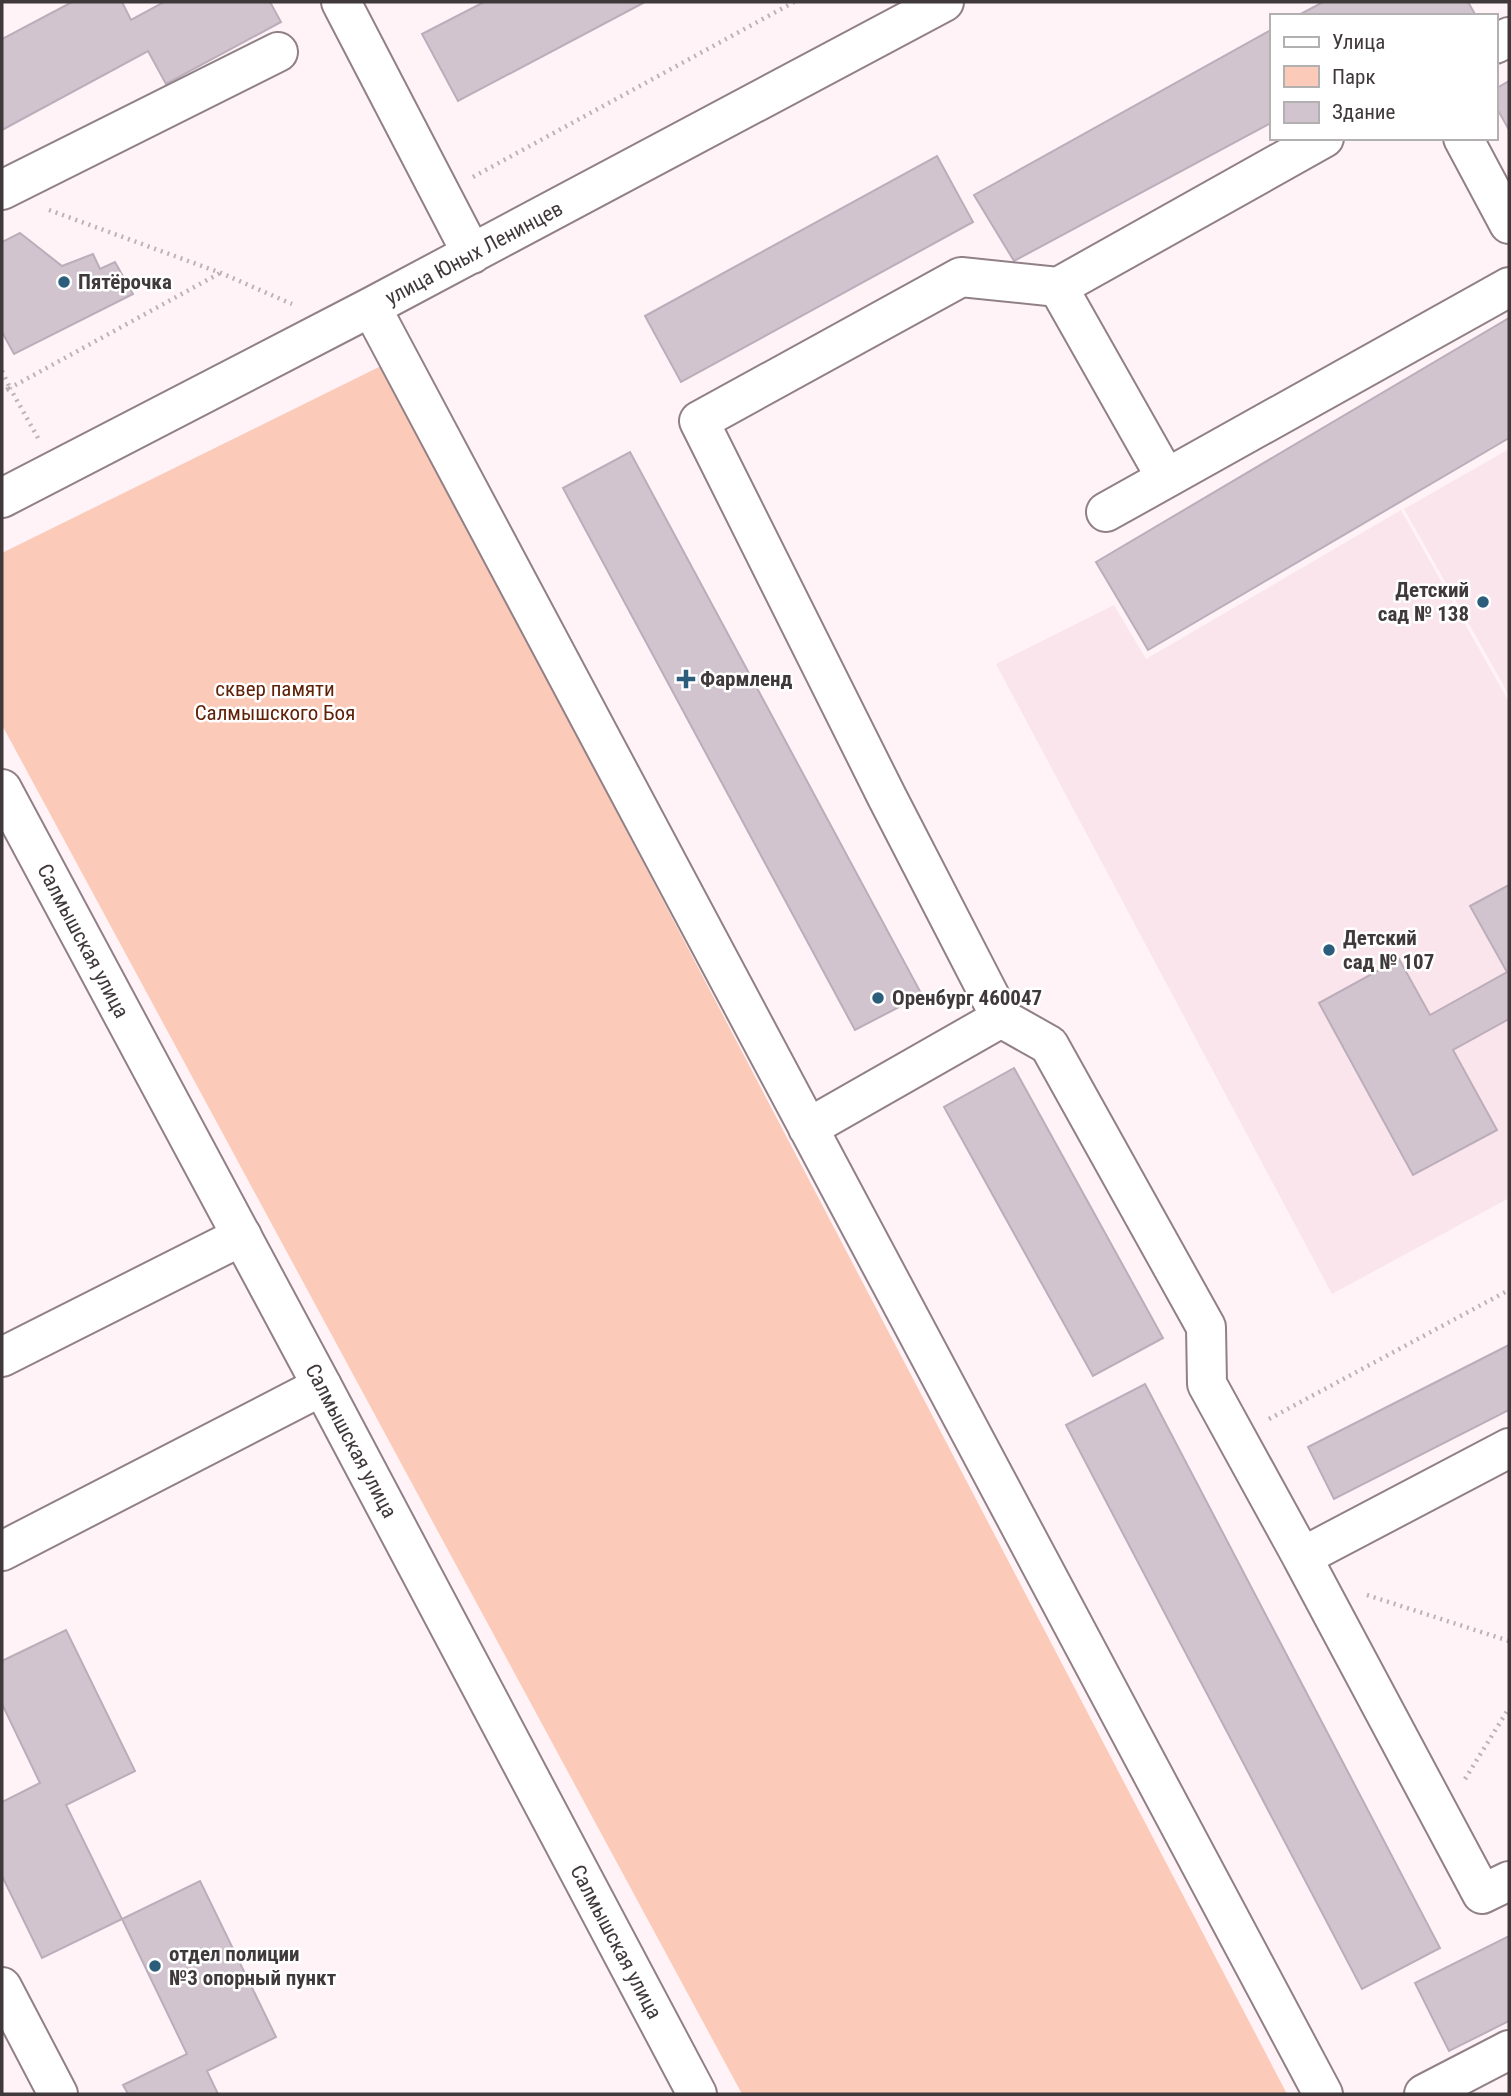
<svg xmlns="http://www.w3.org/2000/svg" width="1511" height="2096" viewBox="0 0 1511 2096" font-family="'Roboto Condensed',sans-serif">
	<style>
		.built { fill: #fae5ec }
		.green { fill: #fbcab8 }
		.building { fill: #d1c4cf; stroke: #bbadb9; stroke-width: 2 }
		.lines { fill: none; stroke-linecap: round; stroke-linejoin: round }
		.minor-casing { stroke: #918086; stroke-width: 42 }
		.major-casing { stroke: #918086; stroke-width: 42 }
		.path { stroke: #bdb3b6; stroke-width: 4.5; stroke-dasharray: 2 5; stroke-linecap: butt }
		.minor { stroke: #fff; stroke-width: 38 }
		.major { stroke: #fff; stroke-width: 38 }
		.poi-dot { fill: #2c5d7b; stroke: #fff; stroke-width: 2.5 }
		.labels { text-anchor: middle; stroke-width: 5; stroke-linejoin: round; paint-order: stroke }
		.street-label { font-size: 21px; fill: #40393b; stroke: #fff }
		.poi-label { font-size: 21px; font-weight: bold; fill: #40393b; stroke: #fff; text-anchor: start }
		.park-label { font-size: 21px; fill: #602106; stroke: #fff }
	</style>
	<rect width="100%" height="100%" fill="#fff3f7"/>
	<path class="built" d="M1509 449V695L1404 509Z
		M1401 510 1509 702V1198L1332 1294 996 664 1114 605 1146 659Z"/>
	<path class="green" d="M383 365 1287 2094H742L2 725V553Z"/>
	<path class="building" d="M72 2H122L131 20 164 2H270L281 22 166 84 148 51 2 130V39Z
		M484 2H645L458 101 422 34Z
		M1323 2H1468L1475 14 1471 16H1297Z
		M1271 30V123L1014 261 974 195Z
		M1509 81V130L1495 105V89Z
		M937 156 973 222 681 382 645 316Z
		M20 233 62 266 93 254 100 269 115 262 133 294 14 354 2 332V242Z
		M1509 318V438L1148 650 1096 562Z
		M630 452 922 995 855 1030 563 488Z
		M1509 885V1019L1453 1050 1497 1130 1413 1175 1319 1003 1399 959 1430 1015 1507 972 1470 906Z
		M1014 1068 1163 1338 1093 1376 944 1107Z
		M1509 1345V1410L1334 1499 1308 1447Z
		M1145 1384 1440 1948 1362 1989 1066 1425Z
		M66 1630 135 1771 66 1805 122 1919 42 1958 2 1876V1802L40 1783 2 1704V1661Z
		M200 1881 276 2037 207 2071 218 2094H128L123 2085 187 2054 122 1919Z
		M1509 1936V2021L1449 2051 1415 1983Z"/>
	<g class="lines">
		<g class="minor-casing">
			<path id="minor" d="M341 2 472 254
				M1495 44 1509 37
				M1463 138 1509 224
				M2 190 278 52
				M1058 287 1166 478
				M371 307 1323 2094
				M2 498 371 307 944 2
				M1106 512 1509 287
				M808 1128 1001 1018
				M2 1357 242 1236
				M1509 1448 1302 1557 1482 1894 1509 1881
				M2 1551 322 1386
				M1302 1557 1207 1384 1206 1327 1049 1045 1001 1018 887 797 699 421 961 277 1058 287 1324 138
				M2 1987 58 2094
				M1424 2094 1509 2050"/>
		</g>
		<g class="major-casing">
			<path id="major" d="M2 789 322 1386 697 2094"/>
		</g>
		<path class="path" d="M473 177 794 2
			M49 210 221 273 292 304
			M2 371 10 388 2 392
			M38 438 10 388 220 273
			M1269 1419 1509 1290
			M1367 1595 1509 1641
			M1465 1779 1509 1708"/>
		<use href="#minor" class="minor"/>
		<use href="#major" class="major"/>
	</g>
	<g class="poi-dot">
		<circle cx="64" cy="282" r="7"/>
		<circle cx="1483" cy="602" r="7"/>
		<path d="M682.5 668.5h7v7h7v7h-7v7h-7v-7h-7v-7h7z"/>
		<circle cx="1329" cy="950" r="7"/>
		<circle cx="878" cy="998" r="7"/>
		<circle cx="155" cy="1966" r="7"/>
	</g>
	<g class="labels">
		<g class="street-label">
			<text transform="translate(474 253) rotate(-28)" y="7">улица Юных Ленинцев</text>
			<text transform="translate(83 941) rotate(62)" y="7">Салмышская улица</text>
			<text transform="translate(351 1441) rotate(62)" y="7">Салмышская улица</text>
			<text transform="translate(616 1942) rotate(62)" y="7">Салмышская улица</text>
		</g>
		<g class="poi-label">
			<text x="78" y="289">Пятёрочка</text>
			<text x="1469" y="597" text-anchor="end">Детский<tspan x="1469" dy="24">сад № 138</tspan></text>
			<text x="700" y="686">Фармленд</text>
			<text x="1343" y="945">Детский<tspan x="1343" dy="24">сад № 107</tspan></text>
			<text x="892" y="1005">Оренбург 460047</text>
			<text x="169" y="1961">отдел полиции<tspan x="169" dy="24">№3 опорный пункт</tspan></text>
		</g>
		<g class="park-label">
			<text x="275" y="696">сквер памяти<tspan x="275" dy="24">Салмышского Боя</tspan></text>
		</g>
	</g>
	<rect width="1511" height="2096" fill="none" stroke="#40393b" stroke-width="7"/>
	<rect x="1270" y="14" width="228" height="126" fill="#ffffff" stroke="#b3b0b1" stroke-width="2"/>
	<rect x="1284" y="37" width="35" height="10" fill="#ffffff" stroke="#b3b0b1" stroke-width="2"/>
	<text x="1332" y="49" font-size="21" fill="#40393b">Улица</text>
	<rect x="1284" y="66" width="35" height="21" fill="#fbcab8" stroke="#b3b0b1" stroke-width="2"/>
	<text x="1332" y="84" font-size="21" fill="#40393b">Парк</text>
	<rect x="1284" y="102" width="35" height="21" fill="#d1c4cf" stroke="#b3b0b1" stroke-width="2"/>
	<text x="1332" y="119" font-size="21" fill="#40393b">Здание</text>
</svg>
